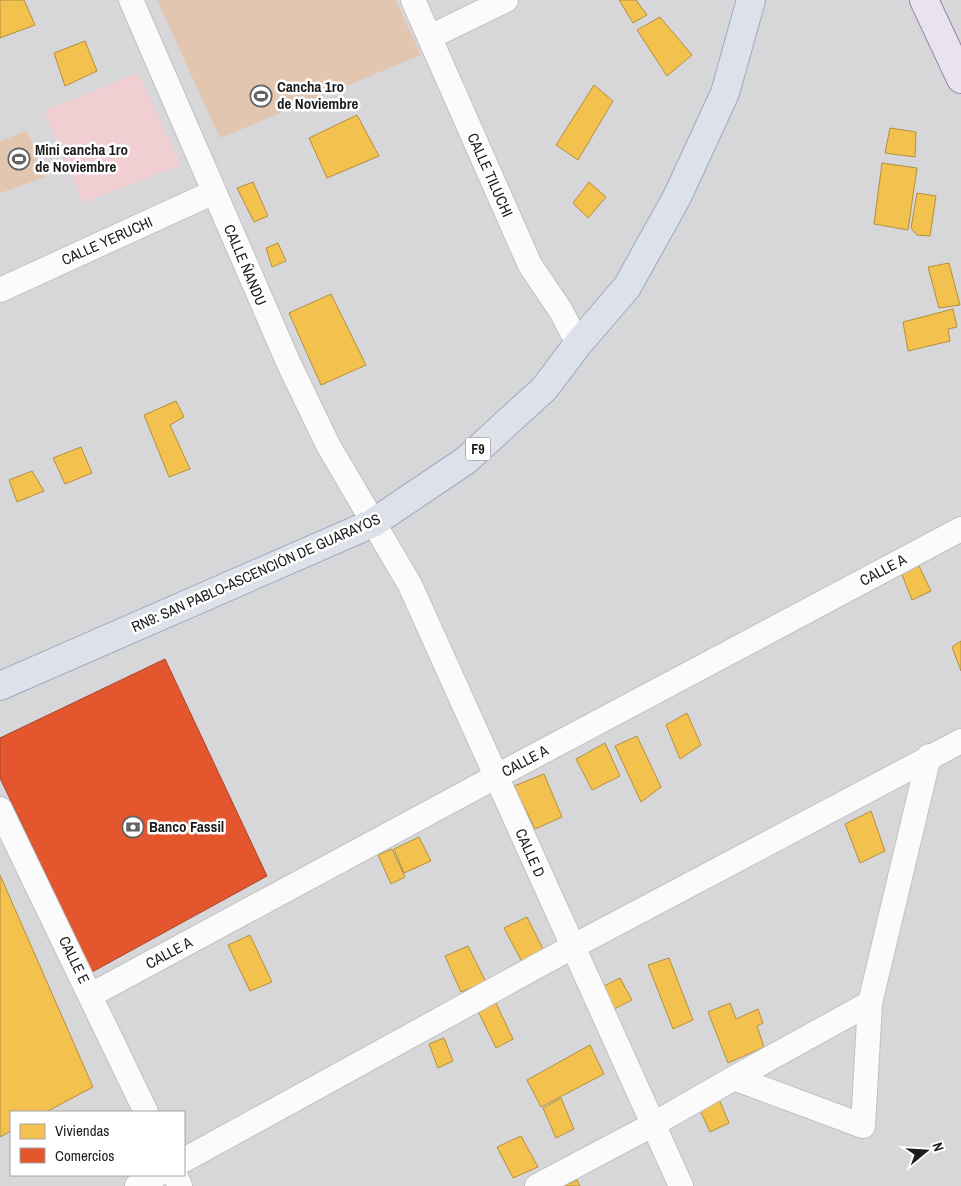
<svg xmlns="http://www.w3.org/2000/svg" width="961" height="1186" viewBox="0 0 961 1186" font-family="'Archivo Narrow',sans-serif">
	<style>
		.residential { fill: #d7d6d9; fill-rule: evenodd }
		.park { fill: #f1ced2 }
		.pitch { fill: #e2c6af }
		.homes { fill: #f2c14e; stroke: #b2903f }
		.shops { fill: #e4572e; stroke: #a84529 }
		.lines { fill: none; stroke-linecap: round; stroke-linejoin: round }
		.minor-casing { stroke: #c2c0c3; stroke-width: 26 }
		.major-casing { stroke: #9281a0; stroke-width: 30 }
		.highway-casing { stroke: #9caabf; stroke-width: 30 }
		.minor { stroke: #fbfbfc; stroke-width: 24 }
		.major { stroke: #e9e3ef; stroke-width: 28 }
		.highway { stroke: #dde1e9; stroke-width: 28 }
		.labels { text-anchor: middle; stroke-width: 5; stroke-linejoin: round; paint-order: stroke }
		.shield { fill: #fff; stroke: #606060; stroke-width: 1 }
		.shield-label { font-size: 14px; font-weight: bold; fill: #1c1c1c }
		.poi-label { font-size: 15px; font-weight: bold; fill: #1c1c1c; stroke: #fff; text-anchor: start }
		.street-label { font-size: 15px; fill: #1c1c1c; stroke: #fff }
	</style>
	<rect width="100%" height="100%" fill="#e7e4ea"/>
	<path class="residential" d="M0 0H961V1186H0ZM11 1112H184V1175H11Z"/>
	<path class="park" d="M138 73 181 165 83 203 44 111Z"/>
	<path class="pitch" d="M157 0H396L421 55 220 138Z
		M27 131 45 177 0 193V141Z"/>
	<path class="homes" d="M0 0H24L35 25 0 38Z
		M619 0H636L647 15 633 23Z
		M660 17 692 55 667 76 637 30Z
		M85 41 97 71 65 86 54 53Z
		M594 85 613 101 578 160 556 145Z
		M357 115 379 156 327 178 309 138Z
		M890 128 916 132 915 157 885 153Z
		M882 163 917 168 908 230 874 224Z
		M253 182 268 216 254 222 237 188Z
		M589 182 606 197 588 218 573 203Z
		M917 193 936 196 930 236 917 235 911 228Z
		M278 243 286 261 272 267 266 248Z
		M949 263 960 305 939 308 928 267Z
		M331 294 366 365 321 385 289 313Z
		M953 309 957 327 948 329 950 341 908 351 903 322Z
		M176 401 184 417 170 425 190 469 169 477 144 415Z
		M81 447 92 473 65 484 53 458Z
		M32 471 44 491 17 502 9 480Z
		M918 564 931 591 912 600 901 572Z
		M961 641V671L952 647Z
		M687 713 701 745 680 759 666 725Z
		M637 736 661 787 641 802 615 746Z
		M605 743 620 776 592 790 576 759Z
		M544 774 562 817 535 829 514 786Z
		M871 811 885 851 860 863 845 824Z
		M419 837 431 861 404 873 394 849Z
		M392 849 405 877 391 884 378 855Z
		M0 875 93 1087 46 1112H11V1131L0 1137Z
		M527 917 543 949 522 962 504 928Z
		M250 935 272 982 250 991 228 945Z
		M468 946 486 982 461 992 445 956Z
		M669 958 693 1020 673 1029 648 965Z
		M620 978 632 1000 614 1009 604 986Z
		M496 1003 513 1039 496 1048 478 1011Z
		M730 1003 736 1019 758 1009 763 1023 757 1026 764 1047 728 1063 708 1012Z
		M444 1038 453 1061 438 1068 429 1044Z
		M590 1045 604 1074 541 1107 527 1080Z
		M561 1098 574 1129 556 1138 543 1108Z
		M719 1099 729 1123 710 1132 700 1110Z
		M521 1136 538 1167 513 1178 497 1147Z
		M577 1180 580 1186H564Z"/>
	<path class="shops" d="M165 659 267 876 92 972 0 778V738Z"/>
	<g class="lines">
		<g class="minor-casing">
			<path id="minor" d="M131 0 289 364 328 445 410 585 681 1186
				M413 0 530 265 561 311 578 344
				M430 37 506 0
				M0 290 214 192
				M0 809 146 1112
				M91 995 495 777 961 529
				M734 1078 863 1126 870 1003 929 756
				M184 1160 572 947 961 741
				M175 1175 180 1186
				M137 1186 157 1175
				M537 1186 654 1124 734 1078 870 1003"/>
		</g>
		<g class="major-casing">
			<path id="major" d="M924 0 961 79"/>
		</g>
		<g class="highway-casing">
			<path id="highway" d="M0 686 373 523 465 461 544 389 578 344 627 287 677 197 725 93 751 0"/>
		</g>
		<use href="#minor" class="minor"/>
		<use href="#major" class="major"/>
		<use href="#highway" class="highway"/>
	</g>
	<defs>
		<g id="stadium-ring" transform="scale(1.125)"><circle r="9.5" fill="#fff" stroke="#636264" stroke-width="1.5"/><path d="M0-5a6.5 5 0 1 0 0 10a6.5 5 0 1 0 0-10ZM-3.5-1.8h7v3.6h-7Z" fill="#636264"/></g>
		<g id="bank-ring" transform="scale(1.125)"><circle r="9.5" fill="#fff" stroke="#636264" stroke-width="1.5"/><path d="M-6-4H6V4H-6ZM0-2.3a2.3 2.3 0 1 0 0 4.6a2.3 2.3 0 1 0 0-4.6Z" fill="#636264"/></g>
	</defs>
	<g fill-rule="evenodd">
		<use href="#stadium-ring" x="261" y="96"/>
		<use href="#stadium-ring" x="19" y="159"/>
		<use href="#bank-ring" x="133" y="827"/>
	</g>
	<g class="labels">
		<rect class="shield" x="465.5" y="437.5" width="25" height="23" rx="4"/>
		<g class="shield-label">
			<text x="478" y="454">F9</text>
		</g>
		<g class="poi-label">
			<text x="277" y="92">Cancha 1ro<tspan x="277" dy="17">de Noviembre</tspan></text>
			<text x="35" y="155">Mini cancha 1ro<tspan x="35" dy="17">de Noviembre</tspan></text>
			<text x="149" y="832">Banco Fassil</text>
		</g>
		<g class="street-label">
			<text transform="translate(490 175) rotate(66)" y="5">CALLE TILUCHI</text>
			<text transform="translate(107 241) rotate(-24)" y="5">CALLE YERUCHI</text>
			<text transform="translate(245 265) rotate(67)" y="5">CALLE ÑANDU</text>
			<text transform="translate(883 570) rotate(-28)" y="5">CALLE A</text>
			<text transform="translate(256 573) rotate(-24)" y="5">RN9: SAN PABLO-ASCENCIÓN DE GUARAYOS</text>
			<text transform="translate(525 761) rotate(-28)" y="5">CALLE A</text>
			<text transform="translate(530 853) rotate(66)" y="5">CALLE D</text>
			<text transform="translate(169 953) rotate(-28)" y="5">CALLE A</text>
			<text transform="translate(74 960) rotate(64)" y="5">CALLE E</text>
		</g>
	</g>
	<rect x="10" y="1111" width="175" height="65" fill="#ffffff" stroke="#a4a4a4"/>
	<rect x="20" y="1124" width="25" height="15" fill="#f2c14e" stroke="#a4a4a4"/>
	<text x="55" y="1136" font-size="15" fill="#1c1c1c">Viviendas</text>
	<rect x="20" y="1148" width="25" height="15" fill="#e4572e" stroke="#a4a4a4"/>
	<text x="55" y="1161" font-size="15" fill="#1c1c1c">Comercios</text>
	<g transform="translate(926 1151) rotate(72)" stroke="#ffffff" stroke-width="4" paint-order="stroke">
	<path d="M0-4L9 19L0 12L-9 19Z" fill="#1c1c1c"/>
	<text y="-8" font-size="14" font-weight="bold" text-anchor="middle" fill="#1c1c1c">N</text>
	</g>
</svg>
